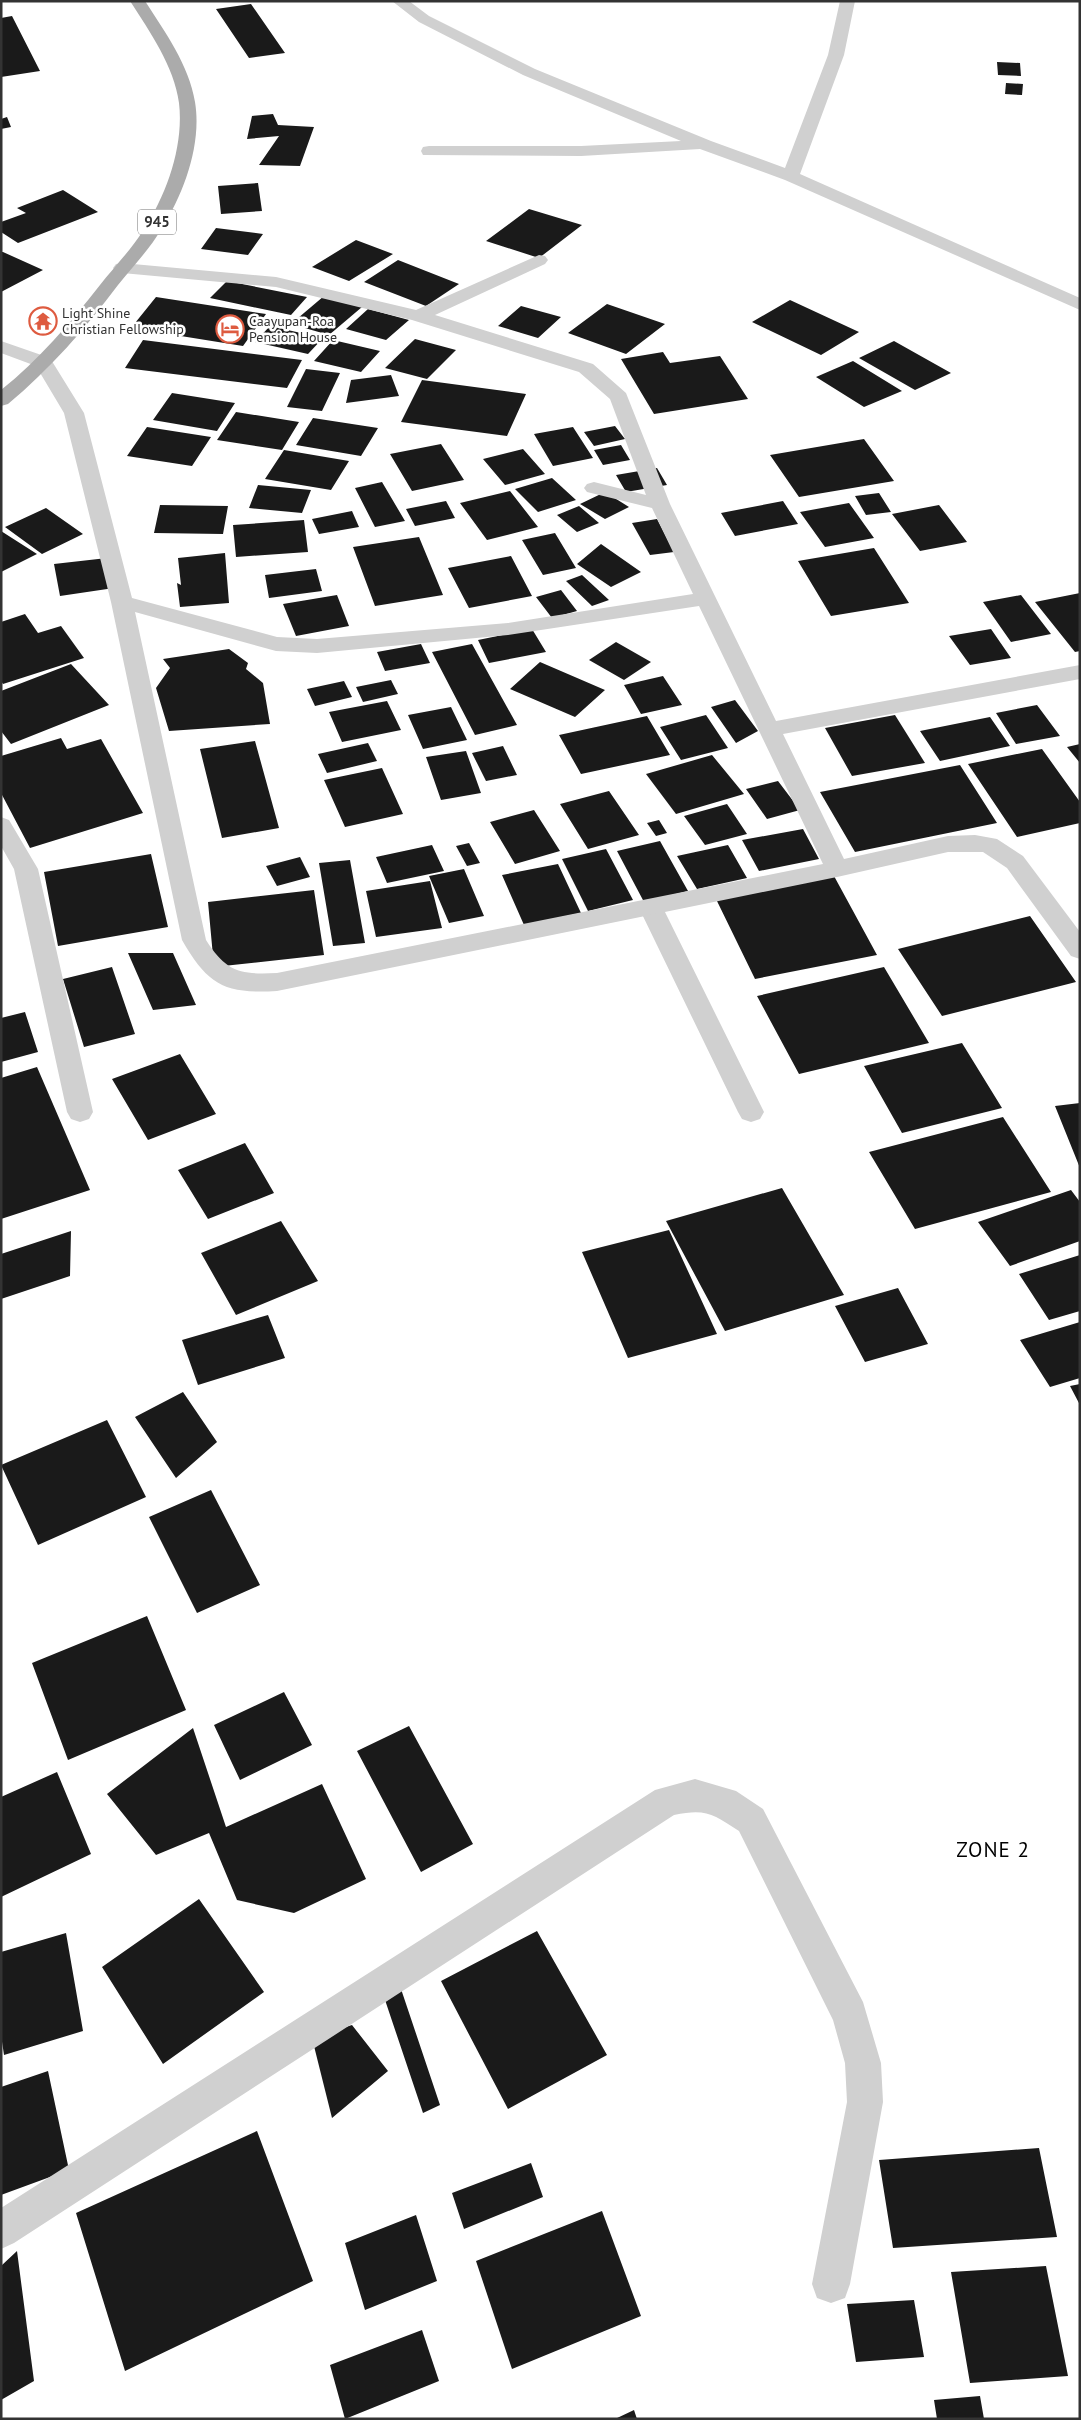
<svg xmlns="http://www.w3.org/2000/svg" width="1081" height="2420" viewBox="0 0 1081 2420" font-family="'PT Sans',sans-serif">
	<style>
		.building { fill: #1a1a1a }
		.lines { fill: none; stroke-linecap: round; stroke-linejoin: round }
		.service { fill: #d0d0d0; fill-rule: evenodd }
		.minor { fill: #d0d0d0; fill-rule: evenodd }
		.primary { fill: #ababab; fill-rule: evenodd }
		.labels { text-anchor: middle; stroke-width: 5; stroke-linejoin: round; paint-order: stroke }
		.far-poi-label { font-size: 14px; fill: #333; stroke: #fff; text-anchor: start }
		.shield { fill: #fff; stroke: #707070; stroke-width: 1 }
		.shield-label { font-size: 15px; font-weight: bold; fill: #333 }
		.near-neighbourhood-label { font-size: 21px; letter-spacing: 1px; fill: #000; stroke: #fff }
	</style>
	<rect width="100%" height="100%" fill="#fff"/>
	<path class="building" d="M251 4 285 53 249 58 216 9Z
		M12 16 40 71 1 77V18Z
		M997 62 1020 63 1021 76 998 75Z
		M1006 83 1023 84 1022 95 1005 94Z
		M273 114 278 125 314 127 300 166 259 165 279 136 247 139 252 116Z
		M7 117 11 127 1 129V119Z
		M258 183 262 211 221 214 218 186Z
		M63 190 98 212 18 243 1 232V222L26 213 17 208Z
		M529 209 582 225 539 258 486 241Z
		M216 228 263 234 248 255 201 249Z
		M356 240 393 254 349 281 312 267Z
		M1 252H3L43 270 1 292Z
		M398 260 459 284 426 306 364 282Z
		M227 281 307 297 291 315 210 298Z
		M324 296 362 307 329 335 291 324Z
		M156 297 266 314 243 346 131 328Z
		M790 300 859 332 821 355 752 322Z
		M607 304 665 324 626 354 568 333Z
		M521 306 561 317 538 338 498 326Z
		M368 309 409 320 386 340 346 329Z
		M270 326 323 338 308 354 255 342Z
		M415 339 456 350 427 379 385 368Z
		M143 340 302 360 287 388 125 368Z
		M333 340 380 351 361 372 314 361Z
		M894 341 951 373 915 390 859 358Z
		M663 352 670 363 720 356 748 399 654 414 621 359Z
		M853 361 902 391 864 407 816 377Z
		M306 369 340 373 322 411 287 407Z
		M391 375 399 396 346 403 351 380Z
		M422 380 526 394 507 436 401 422Z
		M172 393 235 403 217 431 153 420Z
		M236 412 299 422 282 450 217 440Z
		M313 418 378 428 361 456 296 445Z
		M615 426 625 439 594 446 584 432Z
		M147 427 211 437 192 466 127 456Z
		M573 427 593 458 553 466 534 434Z
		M864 439 894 481 799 497 770 455Z
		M441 444 464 480 412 491 390 454Z
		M621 445 630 460 603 465 594 450Z
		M523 449 545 474 505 485 483 459Z
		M284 450 349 461 331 490 265 479Z
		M657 468 667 485 626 492 616 475Z
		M552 478 576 500 538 512 515 489Z
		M382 482 405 521 375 527 355 488Z
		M258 485 311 490 302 513 249 508Z
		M510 491 538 527 487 540 460 503Z
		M605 492 629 507 605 519 580 504Z
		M879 493 891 512 866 515 855 496Z
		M446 501 455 518 415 526 406 509Z
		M783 501 798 524 735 536 721 513Z
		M849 503 874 538 825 547 800 512Z
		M160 505 228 506 223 534 154 533Z
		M939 505 967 542 920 551 892 514Z
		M579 506 599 523 577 532 557 515Z
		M46 508 83 534 42 554 5 527Z
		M352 511 359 527 319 534 312 519Z
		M657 519 674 552 650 555 632 523Z
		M304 520 308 552 236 557 233 525Z
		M1 531 37 554 1 572Z
		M555 533 576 568 543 575 522 540Z
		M419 537 443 595 375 606 353 547Z
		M601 544 641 572 611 587 577 564Z
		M874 548 909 603 831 616 798 561Z
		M225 553 229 603 180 607 177 583 181 585 178 558Z
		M511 556 532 596 469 608 448 568Z
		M107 558 114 588 60 596 54 564Z
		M316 569 322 591 269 598 265 575Z
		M582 575 609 600 592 606 566 581Z
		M561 590 577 611 552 618 536 597Z
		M1080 593V651L1075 652 1035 602Z
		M337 595 349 626 296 636 283 604Z
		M1021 595 1051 634 1011 642 983 602Z
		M25 614 38 633 61 626 84 658 3 684 1 681V622Z
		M532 629 546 652 489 663 478 640Z
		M991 629 1011 658 970 665 949 636Z
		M616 642 651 662 624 680 589 660Z
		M421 644 430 663 385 671 377 652Z
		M472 644 517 725 475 735 432 652Z
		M229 649 248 663 246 669 263 683 270 724 169 731 156 688 170 668 163 659Z
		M540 662 605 690 575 717 510 689Z
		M71 664 109 705 11 744 1 731V691Z
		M663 676 682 705 641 714 624 685Z
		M391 680 398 694 363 702 356 687Z
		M344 681 352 697 315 706 307 689Z
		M735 700 758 731 736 743 711 707Z
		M387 701 401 730 342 742 329 712Z
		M1037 705 1060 736 1016 744 996 713Z
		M451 707 467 740 423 749 408 715Z
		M706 715 728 748 681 760 660 727Z
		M895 715 925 763 852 776 825 728Z
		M647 716 670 755 581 774 559 735Z
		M990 717 1010 746 940 761 920 731Z
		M61 738 67 749 101 739 143 813 30 848 1 793V756Z
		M255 741 279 828 222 838 200 749Z
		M368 743 377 761 327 773 318 754Z
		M1080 744V763L1067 747Z
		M503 746 517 775 486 781 472 753Z
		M1042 749 1080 802V823L1017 837 968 764Z
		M466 751 481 793 441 800 426 757Z
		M712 755 744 794 676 814 646 774Z
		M960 765 997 823 855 852 820 792Z
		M382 768 403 814 345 827 324 780Z
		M778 781 800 810 767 819 746 789Z
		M609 791 639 835 588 849 560 804Z
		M727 804 747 834 705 845 684 816Z
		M534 810 560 851 515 864 490 822Z
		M659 820 667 833 656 836 647 823Z
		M803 829 819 859 759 871 742 840Z
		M660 841 688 891 644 902 617 851Z
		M469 843 480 863 467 866 456 846Z
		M432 845 444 871 387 883 376 857Z
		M728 845 747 878 697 889 677 856Z
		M606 849 633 900 588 911 562 859Z
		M151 854 168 927 58 946 44 872Z
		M300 857 310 877 277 886 266 866Z
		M350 860 365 943 333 946 319 863Z
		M558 864 581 913 524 925 502 875Z
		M464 869 484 916 449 923 429 876Z
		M834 876 877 955 755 979 716 899Z
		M430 881 442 928 376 937 366 891Z
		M314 890 324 955 214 967 208 902Z
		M1030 916 1076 982 942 1016 898 949Z
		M128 953H173L196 1005 153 1010Z
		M112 967 135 1034 84 1047 63 979Z
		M884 967 929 1043 799 1074 757 996Z
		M25 1012 38 1052 1 1062V1018Z
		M962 1043 1002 1108 902 1133 864 1066Z
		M180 1054 216 1114 148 1140 112 1079Z
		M37 1067 90 1190 1 1219V1078Z
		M1080 1103V1168L1055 1106Z
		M1003 1117 1051 1192 915 1229 869 1152Z
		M245 1143 274 1193 208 1219 178 1170Z
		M782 1188 844 1295 725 1331 666 1221Z
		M1071 1190 1080 1202V1241L1010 1266 978 1222Z
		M281 1221 318 1281 236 1315 201 1253Z
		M669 1230 717 1334 628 1358 582 1252Z
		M71 1231 70 1276 1 1299V1254Z
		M1080 1255V1311L1049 1320 1019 1274Z
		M898 1288 928 1344 865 1362 835 1306Z
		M268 1315 285 1358 198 1385 182 1340Z
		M1080 1322V1378L1050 1387 1020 1340Z
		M1080 1384V1405L1070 1386Z
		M183 1392 217 1442 176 1478 135 1417Z
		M107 1420 146 1497 38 1545 1 1465Z
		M211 1490 260 1585 197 1613 149 1517Z
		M147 1616 186 1710 68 1760 32 1663Z
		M284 1692 312 1745 240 1780 214 1725Z
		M409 1726 473 1844 421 1872 357 1751Z
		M193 1728 226 1827 322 1784 366 1879 294 1913 237 1900 209 1833 156 1855 107 1794Z
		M57 1772 91 1854 1 1897V1797Z
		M199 1899 264 1992 163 2064 102 1967Z
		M537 1931 607 2055 508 2109 441 1981Z
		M66 1933 83 2031 4 2055 1 2035V1952Z
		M400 1986 440 2105 423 2113 382 1991Z
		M352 2025 388 2071 332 2118 312 2038Z
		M48 2071 69 2170 1 2195V2087Z
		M257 2131 313 2281 125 2371 76 2213Z
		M1039 2148 1057 2237 893 2248 879 2160Z
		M531 2163 543 2197 464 2229 452 2193Z
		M602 2211 641 2316 512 2369 476 2261Z
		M416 2215 437 2281 365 2310 345 2243Z
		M17 2251 34 2381 1 2400V2266Z
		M1046 2266 1068 2376 970 2383 951 2272Z
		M914 2300 924 2357 856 2362 847 2304Z
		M422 2330 439 2381 345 2419 330 2365Z
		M980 2396 984 2419H937L934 2400Z
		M634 2410 637 2419H615Z"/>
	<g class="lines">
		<path class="service" d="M392 1H409L429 16 535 69 711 141 785 168 828 55 840 1H855L844 55 800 174 1080 298V310L785 180 700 149 581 156 423 155 421 151 423 147 429 146H581L681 141 523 75 419 22Z
			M651 900 660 902 663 908 764 1112 760 1119 751 1122 742 1119 738 1112 639 908 642 902Z"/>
		<path class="minor" d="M539 255 545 256 548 260 545 264 435 315 593 364 626 393 670 504 776 721 1080 665V679L783 734 844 859 948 836 975 835 997 839 1023 856 1080 932V959L1071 956 1007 868 983 852H948L837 877 277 991C224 994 208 985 182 940L111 602 64 413 36 366 1 353V341L50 358 84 413 132 598 277 637 317 639 508 623 693 594 652 508 587 492 584 488 587 484 594 482 646 495 610 399 579 372 412 320 276 287 122 273 116 272 113 268 116 264 122 263 276 277 416 310ZM699 606 823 864 277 973C241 975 226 972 206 940L135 612 276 651 317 653 508 635Z
			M1 817 9 820 38 869 93 1112 89 1119 80 1122 71 1119 67 1112 14 869 1 846Z
			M695 1779 736 1791 763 1809 863 2002 881 2063 883 2102 850 2284 845 2298 831 2303 817 2298 812 2284 847 2102 845 2063 833 2020 739 1831C713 1814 706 1808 674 1815L14 2243 1 2249V2208L655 1790Z"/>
		<path class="primary" d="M130 1H145C165 32 189 65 195 102 202 144 184 193 162 228 150 249 133 266 118 285 85 329 50 369 8 404L1 406V390C39 360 70 323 100 285 114 267 132 249 144 229 167 194 184 145 179 103 174 66 150 32 130 1Z"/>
	</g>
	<defs>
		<g id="temple-ring" transform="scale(1.4375)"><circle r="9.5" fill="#fff" stroke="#de5b40" stroke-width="1.5"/><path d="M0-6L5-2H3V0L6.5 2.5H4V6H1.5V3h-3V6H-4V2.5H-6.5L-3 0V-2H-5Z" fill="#de5b40"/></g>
		<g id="hotel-ring" transform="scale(1.4375)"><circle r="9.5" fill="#fff" stroke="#de5b40" stroke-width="1.5"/><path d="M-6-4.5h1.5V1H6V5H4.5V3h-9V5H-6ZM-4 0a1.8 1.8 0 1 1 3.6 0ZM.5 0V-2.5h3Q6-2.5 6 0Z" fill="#de5b40"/></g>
	</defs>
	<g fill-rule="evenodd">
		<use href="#temple-ring" x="43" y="321"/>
		<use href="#hotel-ring" x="230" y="329"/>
	</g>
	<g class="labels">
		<g class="far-poi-label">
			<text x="62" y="318">Light Shine<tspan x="62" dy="16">Christian Fellowship</tspan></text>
			<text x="249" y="326">Caayupan-Roa<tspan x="249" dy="16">Pension House</tspan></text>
		</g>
		<rect class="shield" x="138" y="209.5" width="38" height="25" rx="4"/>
		<g class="shield-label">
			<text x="157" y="227">945</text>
		</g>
		<g class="near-neighbourhood-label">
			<text x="993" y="1857">ZONE 2</text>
		</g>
	</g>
	<rect width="1081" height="2420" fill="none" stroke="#333333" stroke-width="5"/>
</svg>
